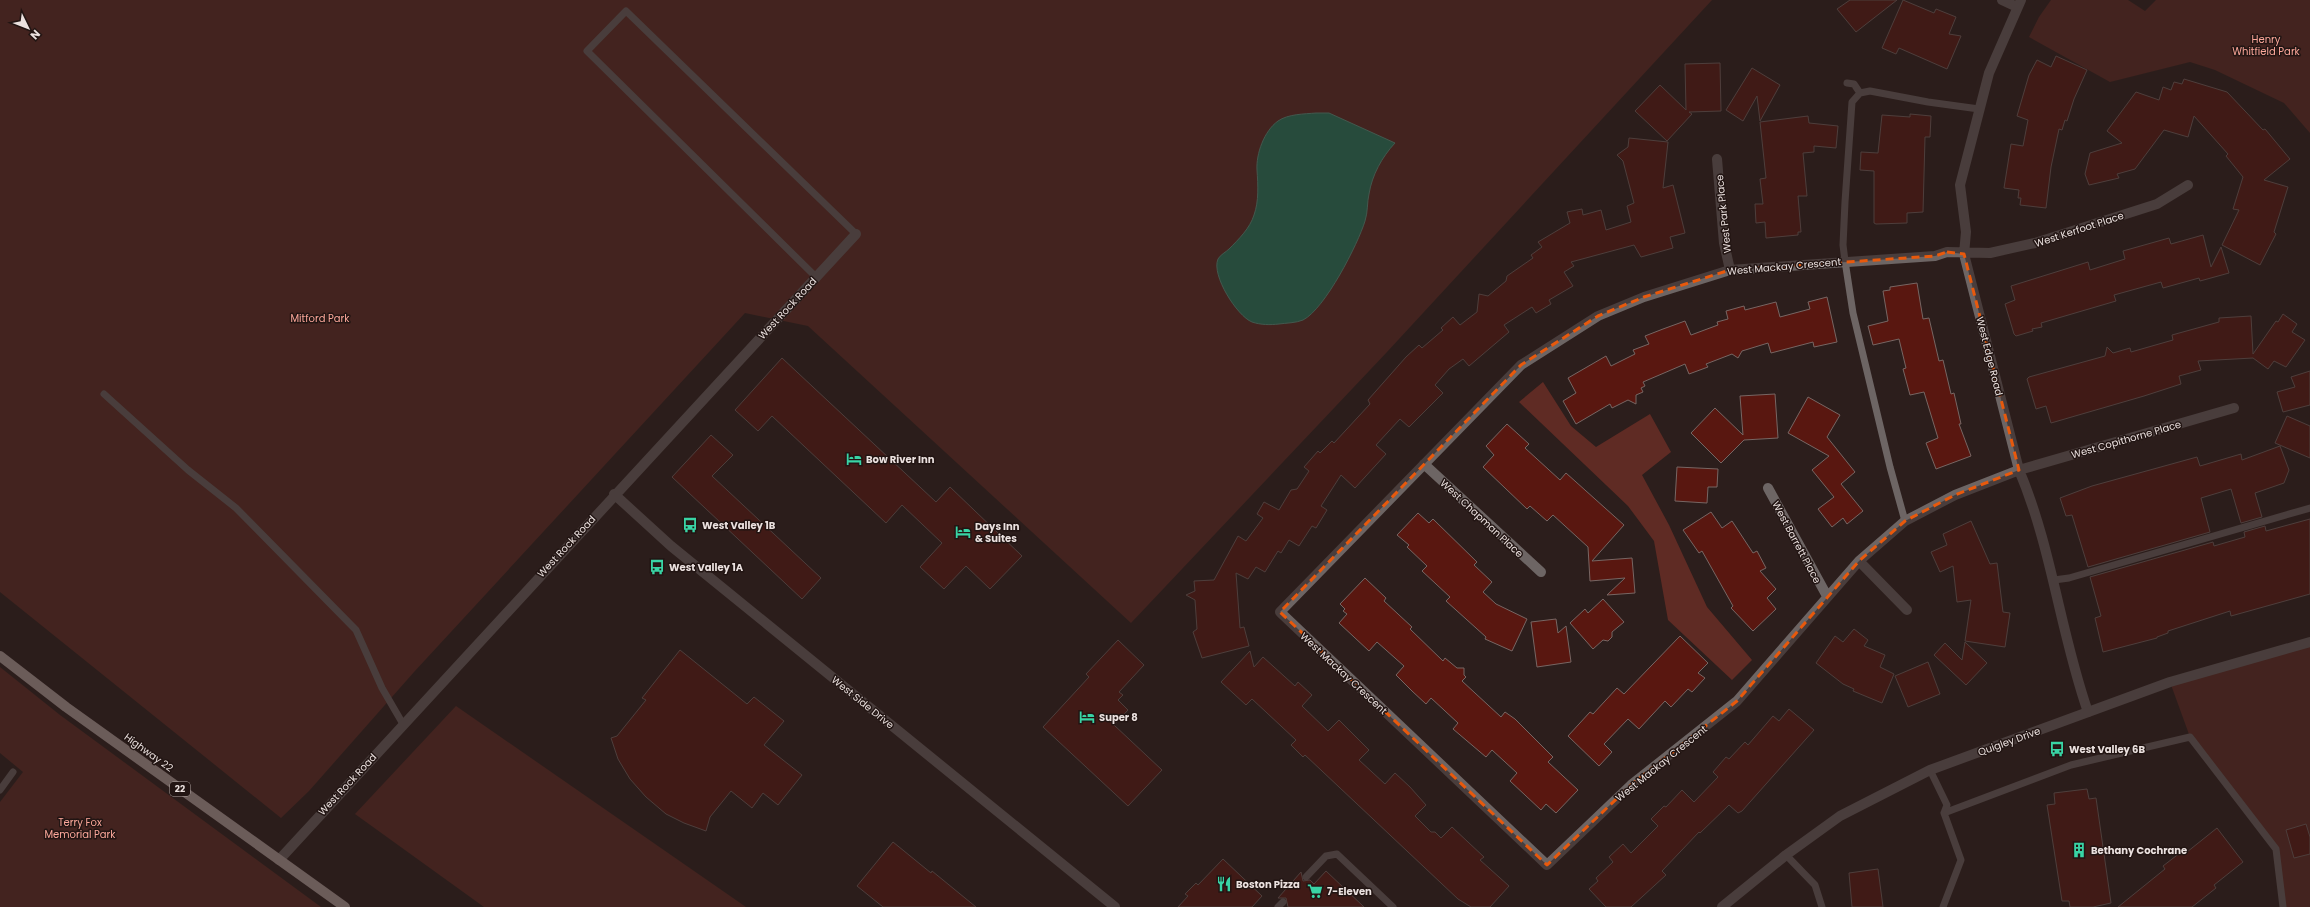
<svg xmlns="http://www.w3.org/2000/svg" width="2310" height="907" viewBox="0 0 2310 907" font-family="Poppins,sans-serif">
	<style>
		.green { fill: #5f2b24 }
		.water { fill: #238365; stroke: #5f9f8a }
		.building { fill: #591710; stroke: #776663 }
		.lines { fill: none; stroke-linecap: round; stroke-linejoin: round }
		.service { stroke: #6d6564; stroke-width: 7 }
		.minor { stroke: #6d6564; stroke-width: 10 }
		.tertiary { stroke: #6d6564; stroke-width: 10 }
		.primary { stroke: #b8a8a5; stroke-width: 10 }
		.marked { fill: none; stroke: #e8590c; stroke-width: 3; stroke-dasharray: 8 5; stroke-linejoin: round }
		.labels { text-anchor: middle; stroke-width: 3; stroke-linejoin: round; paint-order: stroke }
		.shield { fill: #221513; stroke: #afa4a2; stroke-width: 1 }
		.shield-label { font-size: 9px; font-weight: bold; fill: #ebe1df }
		.park-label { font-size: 10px; fill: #fca79a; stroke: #221513 }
		.street-label { font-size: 10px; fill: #ebe1df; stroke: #221513 }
		.poi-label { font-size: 10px; font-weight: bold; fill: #ebe1df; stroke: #221513; text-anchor: start }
	</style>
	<rect width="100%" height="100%" fill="#2c1e1c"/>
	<path class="green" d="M0 0H1712L1387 352 1131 623 808 326 745 313 414 672 309 791 281 818 0 592Z
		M2051 0H2128L2145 11 2156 0H2310V133L2284 103 2215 70 2190 62 2110 82 2029 37 2039 17Z
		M1543 382 1571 426 1596 447 1650 414 1671 452 1642 475 1669 525 1707 607 1752 660 1732 680 1668 620 1654 541 1628 506 1519 402Z
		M2310 642V907H2283L2276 849 2190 737 2170 682Z
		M0 667 60 715 321 907H0V802L23 772 0 753Z
		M456 706 746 907H484L355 814Z"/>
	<path class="water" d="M1316 113H1329L1395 143C1382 157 1372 175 1369 194 1367 202 1368 212 1365 221 1358 244 1325 309 1303 320 1296 323 1286 323 1279 324 1270 325 1261 325 1252 322 1237 316 1211 275 1218 259 1220 255 1226 252 1229 249 1239 239 1250 228 1254 215 1259 201 1258 185 1257 170 1256 154 1264 131 1278 121 1288 114 1304 114 1316 113Z"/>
	<path class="building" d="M1850 0H1897L1856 32 1837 9Z
		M1903 0 1934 13 1936 9 1956 17 1949 34 1961 36 1947 69 1899 48 1896 54 1882 48Z
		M2056 56 2087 70 2074 99 2067 121 2065 120 2062 130 2059 129 2051 167 2046 208 2020 205 2021 198H2018L2019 190 2004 188 2011 144 2023 146 2028 120 2017 116 2029 75 2037 60 2051 67Z
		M1720 63 1721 111 1689 112 1692 114 1667 141 1635 111 1660 85 1686 110 1685 64Z
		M1752 68 1780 85 1760 121 1757 96 1743 121 1726 110Z
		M2184 79 2227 92 2263 130 2265 129 2290 159 2264 180 2288 187 2274 232 2276 234 2260 265 2222 245 2239 210 2233 209 2243 177 2226 156 2228 154 2194 116 2188 137 2164 130 2135 169 2117 174 2119 178 2089 185 2085 174 2090 153 2122 143 2107 131 2136 92 2159 100 2163 87 2171 90 2174 82 2182 84Z
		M1910 114 1931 116 1930 137H1925L1923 212 1907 213V223L1876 224 1874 223V171L1860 170 1861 152 1878 153 1882 115 1910 117Z
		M1808 116 1809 123 1838 126 1836 148 1814 146V152L1803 153 1807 196H1798L1801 232H1798V235L1766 238 1765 222 1756 223 1755 204H1763L1760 179 1766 178 1760 122Z
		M1629 138 1668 142 1663 188 1673 185 1685 233 1670 237 1673 248 1641 257 1634 245 1571 262 1574 266 1564 272 1573 286 1549 300 1551 304 1536 313 1532 307 1504 325 1509 332 1469 366 1463 359 1449 369 1435 385 1443 393 1409 427 1400 419 1376 445 1386 454 1355 488 1341 475 1321 506 1327 510 1316 528 1312 526 1299 546 1289 540 1281 553 1278 551 1265 572 1256 567 1248 579 1236 573 1240 628 1244 627 1249 646 1202 658 1193 632 1197 629 1195 600 1186 595 1195 591 1194 581 1214 580 1238 536 1246 541 1263 518 1257 514 1264 502 1279 510 1291 490 1297 489 1309 471 1304 467 1318 451 1320 453 1332 441 1334 443 1370 404 1368 400 1406 357 1419 345 1422 348 1443 330 1441 328 1453 317 1460 325 1477 312 1479 294 1488 296 1506 281 1507 276 1533 258 1531 255 1542 247 1538 242 1570 223 1567 212 1582 209 1583 215 1601 210 1606 230 1631 222 1627 206 1634 203 1623 161 1617 155 1628 147Z
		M2203 235 2211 267 2221 247 2229 273 2200 281 2199 278 2163 288 2161 282 2114 295 2116 301 2041 323 2042 327 2032 329 2033 331 2016 336 2014 334 2005 304 2015 300 2011 286 2088 262 2090 270 2125 259 2123 251 2169 238 2171 244Z
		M1917 283 1923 319 1929 318 1939 361 1943 360 1951 394 1954 393 1961 424H1959L1971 456 1936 469 1926 443 1938 438 1924 392 1910 395 1903 369 1906 368 1899 339 1873 345 1868 326 1888 321 1883 291 1890 290V287Z
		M1827 297 1837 342 1814 347 1813 342 1771 353 1768 343 1742 351 1738 358 1732 354 1706 364 1708 367 1689 374 1685 364 1643 382 1645 386 1641 388 1643 392 1636 395V404L1628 400 1612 408 1610 404 1576 424 1563 401 1576 393 1568 378 1606 356 1611 366 1635 354 1633 350 1649 344 1645 336 1663 329 1685 321 1691 335 1718 325 1717 322 1728 319 1726 311 1744 306 1745 310 1776 302 1780 317 1810 309 1808 302Z
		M2283 314 2297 324 2292 332 2305 340 2286 367 2274 361 2268 369 2253 358 2198 361 2201 370 2179 376 2181 384 2144 396 2051 423 2046 406 2036 409 2027 379 2029 377 2105 356 2107 347 2113 353 2130 348 2131 352 2173 340 2172 335 2219 322V318L2251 316 2253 354 2276 321 2278 322Z
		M782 358 936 502 950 487 1022 556 990 589 966 566 944 589 920 567 942 543 902 505 886 523 772 416 758 431 735 410Z
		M2310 371V405L2283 412 2277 392 2295 387 2291 377Z
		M1775 394 1778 438 1744 440 1721 463 1691 433 1715 408 1743 435 1740 396Z
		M1808 397 1840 415 1827 437 1855 472 1841 484 1863 511 1847 524 1843 518 1832 527 1818 509 1834 497 1812 470 1829 456 1788 433Z
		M2287 416 2310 426V458L2275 443Z
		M1507 424 1529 444 1525 448 1560 480 1566 473 1624 525 1592 561 1632 558 1635 593 1607 595 1625 578 1590 581 1588 547 1553 515 1547 521 1530 506 1527 509 1483 467 1494 455 1486 446Z
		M711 435 733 455 712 476 821 578 802 599 672 477Z
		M2280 446 2289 470 2284 483 2255 493 2262 517 2241 523 2231 489 2201 498 2210 532 2088 567 2072 515 2066 516 2060 498 2092 486 2197 457 2200 466 2241 454 2242 460Z
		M1677 467 1718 469 1717 487H1708L1707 503 1675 501Z
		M1711 512 1722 528 1732 521 1753 553 1757 551 1766 568 1760 571 1776 589 1767 598 1776 609 1753 631 1731 608 1733 606 1702 551 1699 553 1683 530Z
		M1418 513 1429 523 1433 519 1477 562 1474 565 1492 582 1483 592 1496 604 1527 619 1512 651 1485 639 1486 637 1446 601 1450 597 1422 571 1427 566 1407 547 1409 545 1397 535Z
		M2310 519V594L2231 616 2230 611 2168 631V633L2157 637V638L2103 652 2095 618 2101 616 2090 577 2213 542 2214 546 2245 537 2244 532 2265 526 2266 531Z
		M1971 521 1990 564 1997 563 2003 612 2010 613 2005 647 1965 641 1971 600 1957 602 1953 566 1940 572 1931 552 1947 545 1943 534Z
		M1365 578 1386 598 1384 601 1412 627 1410 629 1443 661 1445 658 1457 668H1464V675L1466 677 1462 681 1501 717 1505 712 1515 719 1553 757 1548 762 1578 790 1556 813 1546 804 1541 810 1510 781 1517 773 1492 750 1486 757 1453 729 1458 723 1431 698 1426 704 1412 691 1396 675 1404 666 1377 642 1369 651 1339 623 1347 614 1343 611 1345 609 1340 604Z
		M1603 599 1624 622 1612 632V637L1608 641 1603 640 1593 649 1570 623 1585 609 1588 613Z
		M1556 619 1558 633 1566 626 1571 662 1537 667 1531 622Z
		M1854 629 1868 640 1864 646 1885 655 1880 667 1894 674 1882 703 1853 691 1854 689 1843 684 1816 663 1835 636 1843 642Z
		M1680 636 1708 663 1698 673 1705 678 1692 692 1688 689 1671 707 1665 701 1639 729 1628 719 1604 744 1612 752 1599 766 1568 736 1590 712 1593 714 1617 688 1624 694Z
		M1118 640 1144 665 1119 692 1123 695 1118 700 1128 710 1114 725 1162 770 1128 806 1043 727 1089 677 1086 674Z
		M1965 642 1987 663 1966 685 1934 655 1945 643 1962 660Z
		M680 650 747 704 754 697 784 721 764 745 802 775 778 805 763 793 752 808 731 791 710 817 706 831 684 823 666 814 646 797 630 779 618 759 611 738 617 736 646 700 642 698Z
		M1250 651 1254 667 1263 657 1295 686 1298 682 1312 695 1302 706 1328 731 1339 720 1369 750 1359 760 1385 784 1395 773 1410 787 1426 805 1415 816 1431 832H1435L1441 838 1452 827 1484 857 1480 860 1509 886 1490 907H1471L1458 899 1305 755 1303 757 1291 745 1296 740 1252 699 1246 705 1221 682Z
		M1928 662 1940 694 1908 707 1895 676Z
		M1789 709 1814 730 1742 811 1738 813 1729 805 1700 833 1699 832 1662 871 1666 875 1631 907H1606L1589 889 1598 881 1596 878 1613 862 1609 857 1623 844 1631 853 1658 826 1651 819 1664 806 1666 807 1682 790 1694 802 1718 777 1713 772 1726 757 1729 759 1745 742 1748 745 1773 716 1779 721Z
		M2087 789 2089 799 2096 798 2111 903 2093 907H2070L2069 901H2062L2047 805 2055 804 2054 793Z
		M2306 824 2310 837V854L2294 858 2286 830Z
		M2217 828 2243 862 2214 885 2216 888 2192 907H2118L2165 869 2163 866 2185 849 2187 852Z
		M893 842 931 873 932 871 976 907H883L857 886Z
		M1223 859 1262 896 1252 907H1178L1188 896 1185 894 1196 883 1198 885Z
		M1878 869 1883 907H1852L1849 873Z
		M1326 871 1364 907H1288L1286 898H1278L1301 872 1303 881 1310 880 1314 884Z"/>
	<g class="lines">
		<path class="service" d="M1847 83 1854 84 1860 93 1870 91 1928 102 1979 109
			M1860 93 1852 102 1845 202 1843 245 1845 261 1853 313 1890 467 1905 521
			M816 277 587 51 626 11 856 234
			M104 394 188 470 236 508 356 630 382 688 403 724
			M2054 580 2069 578 2310 508
			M1930 770 1947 805 1944 813 1961 860 1943 907
			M0 790 13 772
			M1944 813 2071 765 2190 737 2276 849 2283 907
			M1786 855 1815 885 1822 907
			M1306 877 1326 856 1337 854 1393 907
			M1278 907 1283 902"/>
		<path class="minor" d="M2002 0 2017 7
			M2021 0 1989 73 1960 185 1966 232 1964 254 2019 470C2052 548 2060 632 2088 712
			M1717 159 1724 243 1730 270
			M2188 185 2157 204 2035 243 1990 253 1947 252 1935 256 1730 270 1644 297 1598 316 1521 365 1280 612 1547 865 1631 785 1737 701 1859 561 1905 521 1955 495 2019 470 2234 408
			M1424 464 1541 572
			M1768 488 1827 596
			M614 494 671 546 1115 907
			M1859 561 1907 610
			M279 860 856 234"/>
		<path class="tertiary" d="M1722 907 1786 855 1840 816 1930 770 2170 682 2310 642"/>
		<path class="primary" d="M0 656 66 707 345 907"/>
	</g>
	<path d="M0 0H2310V907H0ZM1947 252 1964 254 2019 470 1955 495 1905 521 1859 561 1737 701 1631 785 1547 865 1280 612 1521 365 1598 316 1644 297 1730 270 1935 256Z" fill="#2c1e1c" fill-opacity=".55" fill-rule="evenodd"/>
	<path class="marked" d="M1947 252 1964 254 2019 470 1955 495 1905 521 1859 561 1737 701 1631 785 1547 865 1280 612 1521 365 1598 316 1644 297 1730 270 1935 256Z"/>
	<defs>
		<g id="hotel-bare" transform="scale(1.2)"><path d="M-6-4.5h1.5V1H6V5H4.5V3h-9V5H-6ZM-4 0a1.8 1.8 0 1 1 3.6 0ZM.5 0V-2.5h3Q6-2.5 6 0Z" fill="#39d4a5" stroke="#221513" stroke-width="2.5" paint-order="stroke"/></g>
		<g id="bus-bare" transform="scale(1.2)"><path d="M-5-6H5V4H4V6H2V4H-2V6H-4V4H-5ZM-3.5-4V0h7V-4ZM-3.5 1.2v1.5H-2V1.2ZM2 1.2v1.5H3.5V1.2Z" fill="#39d4a5" stroke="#221513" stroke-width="2.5" paint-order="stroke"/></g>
		<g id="building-bare" transform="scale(1.2)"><path d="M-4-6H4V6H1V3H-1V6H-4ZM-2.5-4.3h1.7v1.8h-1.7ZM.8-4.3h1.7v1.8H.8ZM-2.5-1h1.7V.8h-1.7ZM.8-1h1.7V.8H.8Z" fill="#39d4a5" stroke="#221513" stroke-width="2.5" paint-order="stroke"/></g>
		<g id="restaurant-bare" transform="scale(1.2)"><path d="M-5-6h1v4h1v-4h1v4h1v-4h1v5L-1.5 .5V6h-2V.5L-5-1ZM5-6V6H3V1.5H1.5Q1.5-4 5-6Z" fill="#39d4a5" stroke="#221513" stroke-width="2.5" paint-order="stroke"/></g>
		<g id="supermarket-bare" transform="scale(1.2)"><path d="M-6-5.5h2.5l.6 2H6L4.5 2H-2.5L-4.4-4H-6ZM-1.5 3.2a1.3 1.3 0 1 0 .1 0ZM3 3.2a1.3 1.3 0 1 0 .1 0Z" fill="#39d4a5" stroke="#221513" stroke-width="2.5" paint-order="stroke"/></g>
	</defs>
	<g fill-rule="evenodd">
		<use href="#hotel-bare" x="854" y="459"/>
		<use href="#bus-bare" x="690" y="525"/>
		<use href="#hotel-bare" x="963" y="532"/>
		<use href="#bus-bare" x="657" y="567"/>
		<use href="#hotel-bare" x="1087" y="717"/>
		<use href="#bus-bare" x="2057" y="749"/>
		<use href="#building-bare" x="2079" y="850"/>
		<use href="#restaurant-bare" x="1224" y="884"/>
		<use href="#supermarket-bare" x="1315" y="891"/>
	</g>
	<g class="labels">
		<rect class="shield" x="170" y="782" width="20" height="14" rx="3"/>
		<g class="shield-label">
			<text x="180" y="792">22</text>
		</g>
		<g class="park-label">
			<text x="2266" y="43">Henry<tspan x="2266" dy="12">Whitfield Park</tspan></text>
			<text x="320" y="322">Mitford Park</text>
			<text x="80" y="826">Terry Fox<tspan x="80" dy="12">Memorial Park</tspan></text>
		</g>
		<g class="street-label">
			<text transform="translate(1723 214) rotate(-96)" y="4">West Park Place</text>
			<text transform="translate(2079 229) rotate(-18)" y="4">West Kerfoot Place</text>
			<text transform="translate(1784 266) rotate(-5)" y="4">West Mackay Crescent</text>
			<text transform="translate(787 308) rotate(-47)" y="4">West Rock Road</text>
			<text transform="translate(1990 356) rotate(76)" y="4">West Edge Road</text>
			<text transform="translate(2126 439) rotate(-16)" y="4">West Copithorne Place</text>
			<text transform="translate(1482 518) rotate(43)" y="4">West Chapman Place</text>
			<text transform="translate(1797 542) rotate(62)" y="4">West Barrett Place</text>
			<text transform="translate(566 546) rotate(-47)" y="4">West Rock Road</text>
			<text transform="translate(1344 673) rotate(43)" y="4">West Mackay Crescent</text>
			<text transform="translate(863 702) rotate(39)" y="4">West Side Drive</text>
			<text transform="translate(2009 741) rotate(-20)" y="4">Quigley Drive</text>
			<text transform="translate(149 752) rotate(36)" y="4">Highway 22</text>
			<text transform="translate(1661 763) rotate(-39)" y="4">West Mackay Crescent</text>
			<text transform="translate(347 784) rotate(-47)" y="4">West Rock Road</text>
		</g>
		<g class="poi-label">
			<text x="866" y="463">Bow River Inn</text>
			<text x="702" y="529">West Valley 1B</text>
			<text x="975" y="530">Days Inn<tspan x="975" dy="12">&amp; Suites</tspan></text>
			<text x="669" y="571">West Valley 1A</text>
			<text x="1099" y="721">Super 8</text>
			<text x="2069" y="753">West Valley 6B</text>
			<text x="2091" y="854">Bethany Cochrane</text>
			<text x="1236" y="888">Boston Pizza</text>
			<text x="1327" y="895">7-Eleven</text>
		</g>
	</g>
	<g transform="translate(28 28) rotate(133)" stroke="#221513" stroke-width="3" paint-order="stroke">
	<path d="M0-3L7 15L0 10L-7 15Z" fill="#ebe1df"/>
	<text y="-6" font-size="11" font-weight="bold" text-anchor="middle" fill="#ebe1df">N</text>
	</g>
</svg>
